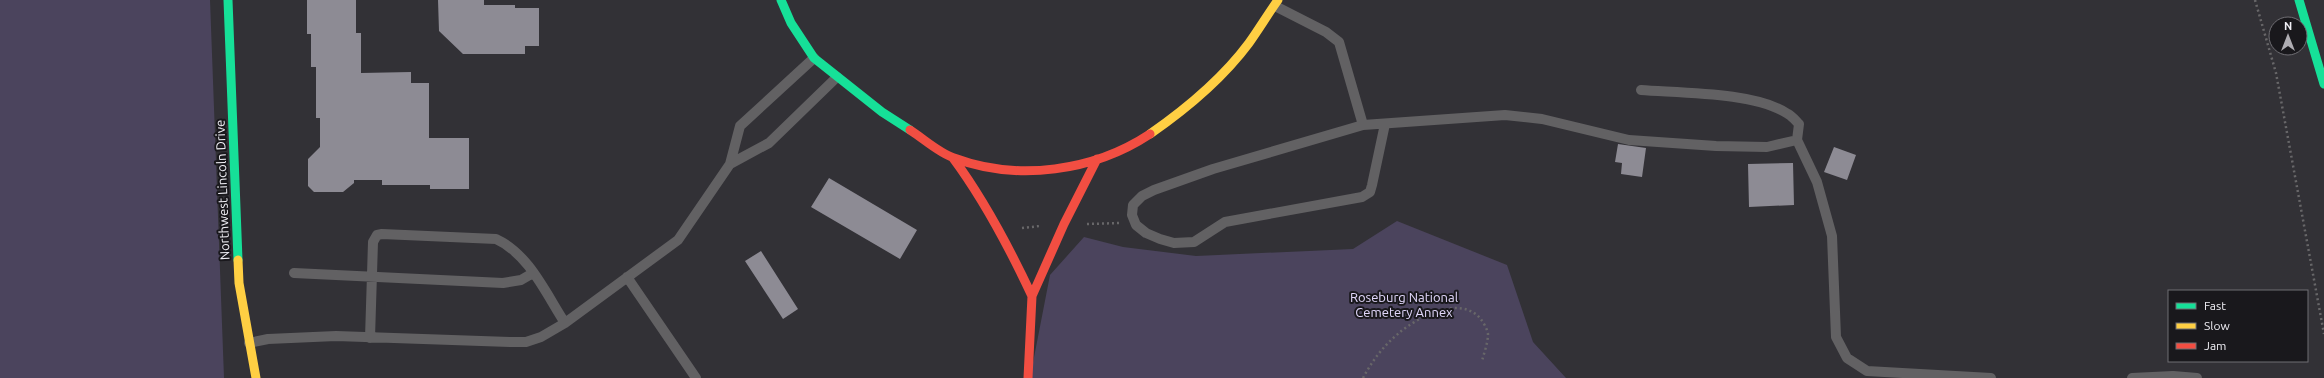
<svg xmlns="http://www.w3.org/2000/svg" width="2324" height="378" viewBox="0 0 2324 378" font-family="Ubuntu,sans-serif">
	<style>
		.green { fill: #4b445d }
		.building { fill: #8d8b94 }
		.lines { fill: none; stroke-linecap: round; stroke-linejoin: round }
		.path { stroke: #686769; stroke-width: 2.5; stroke-dasharray: 2 3; stroke-linecap: butt }
		.lane { stroke: #626163; stroke-width: 10 }
		.fast { stroke: #16e098; stroke-width: 9 }
		.slow { stroke: #ffcf43; stroke-width: 9 }
		.jam { stroke: #f24e42; stroke-width: 9 }
		.labels { text-anchor: middle; stroke-width: 4; stroke-linejoin: round; paint-order: stroke }
		.street-label { font-size: 13px; fill: #f0eff5; stroke: #19181c }
		.park-label { font-size: 13px; fill: #e2d8fc; stroke: #19181c }
	</style>
	<rect width="100%" height="100%" fill="#323136"/>
	<path class="green" d="M0 0H210L224 378H0Z
		M1397 221 1507 265 1533 342 1566 378H1030L1050 275 1084 237 1123 247 1196 256 1353 249Z"/>
	<path class="building" d="M307 0H356V33H361V73L411 72V83H429V138H469V189H430V185H382V180H354V183L343 192H314L308 186V159L320 147V118H316V67H311V34H307Z
		M438 0H484V5H515V8H539V46H525V54H463L439 31Z
		M1618 144 1646 148 1642 177 1621 174 1622 163 1615 162Z
		M1834 147 1856 155 1847 180 1824 172Z
		M1793 163 1794 205 1749 207 1748 164Z
		M829 178 917 230 900 259 811 207Z
		M761 251 798 309 783 319 745 261Z"/>
	<g class="lines">
		<path class="path" d="M2255 0 2276 73 2324 334
			M1087 224 1120 223
			M1022 228 1040 226
			M1363 378C1372 361 1384 345 1399 333 1418 317 1459 295 1480 318 1483 322 1487 328 1488 334 1488 343 1484 353 1482 361"/>
		<path class="lane" d="M1275 6 1326 32 1339 42 1363 125
			M1385 124 1372 185 1370 192 1362 197 1225 222 1194 242 1174 243 1160 239 1146 233 1136 225 1132 215 1133 205 1142 196 1154 190 1213 169 1363 125 1505 115 1542 119 1629 140 1716 146 1767 147 1797 140 1799 124C1796 121 1792 116 1788 114 1756 92 1680 93 1641 90
			M1797 140 1817 182 1832 236 1836 337 1847 358 1867 371 1991 378
			M730 164 769 143 837 77
			M294 273 503 283 521 280 533 273
			M627 277 696 378
			M370 338 373 242 377 235 382 234 496 239C529 254 546 294 565 323
			M249 343 268 339 336 336 510 342H526L541 337 565 323 678 240 730 164 740 126 814 58
			M2132 378 2173 376 2197 378"/>
		<path class="fast" d="M228 0 238 260
			M781 0 791 23 814 58 882 112 910 130
			M2299 0 2324 84"/>
		<path class="slow" d="M1150 134C1186 109 1223 78 1249 43 1259 29 1268 14 1278 0
			M238 260 239 283 256 378"/>
		<path class="jam" d="M910 130C924 139 939 153 954 158 1018 182 1094 171 1150 134
			M953 158C985 201 1009 247 1032 296L1064 224 1097 159
			M1028 378 1032 296"/>
	</g>
	<g class="labels">
		<g class="street-label">
			<text transform="translate(222 190) rotate(-92)" y="5">Northwest Lincoln Drive</text>
		</g>
		<g class="park-label">
			<text x="1404" y="302">Roseburg National<tspan x="1404" dy="15">Cemetery Annex</tspan></text>
		</g>
	</g>
	<rect x="2168" y="290" width="140" height="72" fill="#19181c" stroke="#6f6e73"/>
	<rect x="2176" y="303" width="20" height="6" fill="#16e098" stroke="#6f6e73"/>
	<text x="2204" y="310" font-size="12" fill="#f0eff5">Fast</text>
	<rect x="2176" y="323" width="20" height="6" fill="#ffcf43" stroke="#6f6e73"/>
	<text x="2204" y="330" font-size="12" fill="#f0eff5">Slow</text>
	<rect x="2176" y="343" width="20" height="6" fill="#f24e42" stroke="#6f6e73"/>
	<text x="2204" y="350" font-size="12" fill="#f0eff5">Jam</text>
	<g transform="translate(2288 36)"><circle r="19" fill="#19181c" stroke="#6f6e73"/>
	<path d="M0-3L7 15L0 10L-7 15Z" fill="#aeacb2"/>
	<text y="-6" font-size="11" font-weight="bold" text-anchor="middle" fill="#f0eff5">N</text>
	</g>
</svg>
